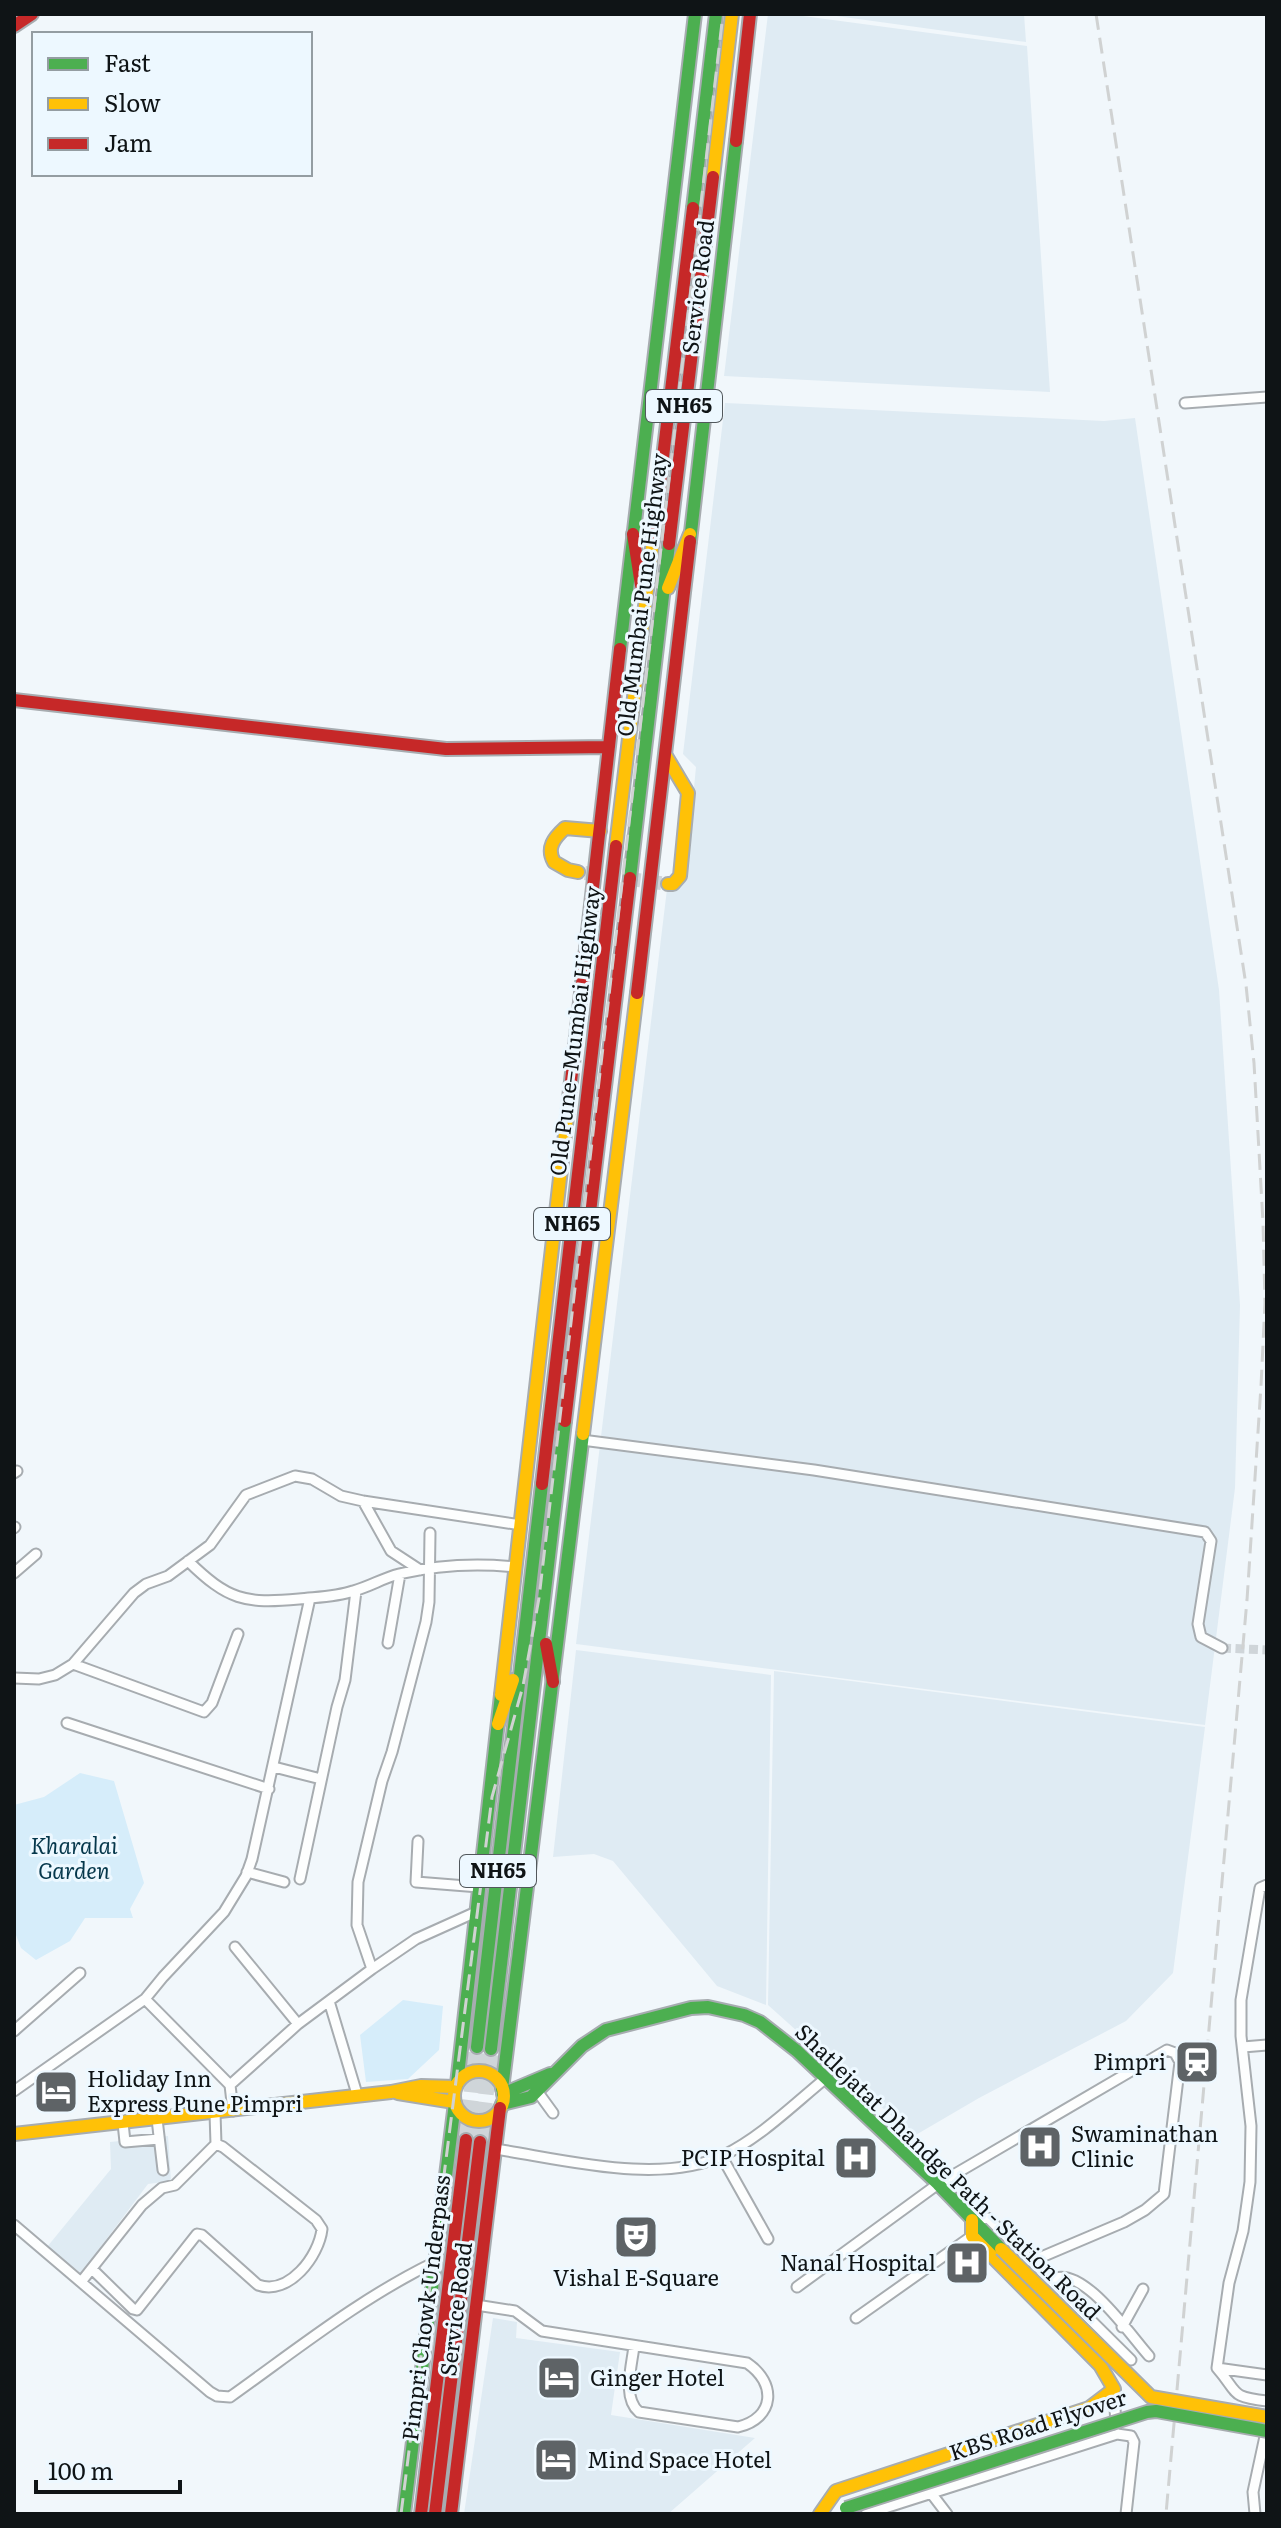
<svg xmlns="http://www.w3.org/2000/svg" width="1281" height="2528" viewBox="0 0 1281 2528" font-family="Literata,serif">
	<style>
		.built { fill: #dfebf3 }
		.green { fill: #d6edfa }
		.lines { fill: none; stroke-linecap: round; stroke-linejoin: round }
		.street-tunnel { stroke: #cfd5d9; stroke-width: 9; stroke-dasharray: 9 4.5; stroke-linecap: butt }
		.primary-tunnel { stroke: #cfd5d9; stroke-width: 14; stroke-dasharray: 14 7; stroke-linecap: butt }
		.highway-tunnel { stroke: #cfd5d9; stroke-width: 16; stroke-dasharray: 16 8; stroke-linecap: butt }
		.street-casing { stroke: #a7acb0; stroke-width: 13 }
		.fast-casing { stroke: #a7acb0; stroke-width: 16 }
		.slow-casing { stroke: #a7acb0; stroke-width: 16 }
		.jam-casing { stroke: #a7acb0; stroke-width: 16 }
		.street { stroke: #fdfefe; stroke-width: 9 }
		.fast { stroke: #4caf50; stroke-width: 12 }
		.slow { stroke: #ffc107; stroke-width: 12 }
		.jam { stroke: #c62828; stroke-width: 12 }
		.rail { stroke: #d0d2d2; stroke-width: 3; stroke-dasharray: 16 8; stroke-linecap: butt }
		.fast-bridge-casing { stroke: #a7acb0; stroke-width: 16; stroke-linecap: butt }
		.slow-bridge-casing { stroke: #a7acb0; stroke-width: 16; stroke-linecap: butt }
		.fast-bridge { stroke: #4caf50; stroke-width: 12 }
		.slow-bridge { stroke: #ffc107; stroke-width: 12 }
		.labels { text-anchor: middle; stroke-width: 6; stroke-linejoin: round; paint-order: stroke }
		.shield { fill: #edf8ff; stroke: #52585c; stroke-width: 2 }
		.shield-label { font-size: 20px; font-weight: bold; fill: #0f1416 }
		.street-label { font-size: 22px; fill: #0f1416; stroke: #edf8ff }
		.park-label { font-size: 22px; font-style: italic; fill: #05374b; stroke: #edf8ff }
		.poi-label { font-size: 22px; fill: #0f1416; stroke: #edf8ff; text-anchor: start }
	</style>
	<rect width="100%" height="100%" fill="#f1f7fb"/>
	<path class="built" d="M768 14H788L1027 46 1050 392 724 376Z
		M822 14H1024L1026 42Z
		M725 403 1104 421 1135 418 1219 990 1240 1305 1235 1488 1205 1725 576 1644 667 889 685 879 696 767 683 754Z
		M576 1650 771 1675 766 2005 717 1986 613 1861 594 1854 553 1857Z
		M774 1671 1205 1727 1173 1973 1126 2021 979 2098 914 2136 768 2005Z
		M168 2136 171 2181 148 2184 81 2273 47 2247 111 2169 110 2142Z
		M493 2318 517 2322 516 2338 620 2352 611 2415 755 2438 668 2514H464Z"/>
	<path class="green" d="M80 1773 114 1781 144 1883 130 1909 133 1918H85L70 1941 36 1960 21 1948 14 1930V1805L44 1797Z
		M403 2000 443 2006 439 2050 408 2079 366 2082 360 2035Z"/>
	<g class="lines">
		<path class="street-tunnel" d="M1222 1648 1267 1650"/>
		<path class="primary-tunnel" d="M585 873 668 884"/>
		<path class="highway-tunnel" d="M466 2140 477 2047
			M480 2142 491 2049"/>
		<g class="street-casing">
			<path id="street" d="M1185 403 1267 397
				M582 1440 814 1470 1205 1532 1211 1541 1198 1624 1201 1637 1222 1648
				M14 1473 17 1471
				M363 1501 391 1551 420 1570
				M14 1528 15 1527
				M188 1561C228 1600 244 1604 299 1599 317 1597 336 1597 353 1591 369 1587 383 1578 399 1574 437 1565 477 1563 516 1567
				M14 1573 36 1554
				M388 1643 400 1574
				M73 1664 204 1712 212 1703 238 1634
				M14 1678 39 1679 55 1675 73 1664 134 1593 146 1584 168 1576 210 1545 246 1495 295 1476 312 1479 341 1496 363 1501 521 1525
				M67 1723 269 1789
				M274 1767 321 1779
				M418 1841 416 1882 479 1887
				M247 1872 284 1882
				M300 1879 337 1707 345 1680 356 1591
				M1267 1885 1260 1888 1241 2000V2036L1251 2126 1250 2182 1243 2231 1229 2283 1217 2368C1239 2393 1229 2397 1267 2401
				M235 1947 298 2024
				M372 1969 357 1925 358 1882 382 1781 392 1752 426 1622 429 1602 430 1533
				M145 1999 230 2085
				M329 2001 357 2094
				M14 2031 80 1973
				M1243 2047 1267 2045
				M14 2091 145 1999 163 1977 224 1912 246 1876 252 1859 310 1598
				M537 2091 553 2113
				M233 2111 230 2085 298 2024 372 1969 416 1939 476 1912
				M215 2113 216 2144
				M157 2119 163 2170
				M123 2123 125 2142 159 2139
				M495 2149C562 2159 661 2186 724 2155 761 2137 794 2104 826 2078
				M722 2157 768 2239
				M972 2220 988 2218 1131 2360
				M14 2225 210 2392 217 2396 230 2397C296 2350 362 2297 435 2262
				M1051 2280C1081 2262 1130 2335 1149 2356
				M81 2282 142 2205 162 2188 175 2185 216 2144 223 2147 316 2220 322 2229C319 2256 289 2296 258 2285L202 2235 197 2234 137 2310 133 2309 92 2269
				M797 2287 938 2184 1167 2050 1175 2053 1180 2062 1164 2194 1145 2210 1124 2222 1032 2261
				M476 2305 515 2311 542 2331 747 2363C777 2383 775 2418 738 2427L639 2412C622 2398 632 2365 634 2346
				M856 2318 972 2236
				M1122 2327 1143 2289
				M1217 2368 1267 2375
				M1114 2389 1116 2426
				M931 2493 947 2514
				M866 2514 1117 2434 1131 2436 1134 2442 1126 2514
				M1255 2514 1253 2492 1267 2427"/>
		</g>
		<g class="fast-casing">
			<path id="fast" d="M693 208 716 14
				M690 541 736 141
				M620 649 695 14
				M630 878 669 544
				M477 2047 542 1484
				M491 2049 565 1421
				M457 2084 501 1695
				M502 2089 583 1434
				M503 2094 550 2074
				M502 2104 531 2097 582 2046 606 2030 691 2008 708 2007 744 2015 760 2022 797 2051 938 2184 1001 2249
				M404 2514 455 2103"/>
		</g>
		<g class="slow-casing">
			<path id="slow" d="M713 177 732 14
				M668 588 690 534
				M666 756 688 793 680 876 673 884H668
				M616 846 653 540
				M578 872 568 870 554 862C546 848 554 838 565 828L600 831
				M583 1434 637 993
				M501 1695 569 1099
				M498 1724 513 1680
				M454 2096a25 25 0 1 1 50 0a25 25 0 1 1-50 0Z
				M398 2093 454 2102
				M14 2134 391 2092 421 2086 456 2087
				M820 2514 836 2491 1089 2408 1114 2389 1100 2365 972 2236V2220"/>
		</g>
		<g class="jam-casing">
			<path id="jam" d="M14 26 32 14
				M736 141 750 14
				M633 534 641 585
				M653 540 693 208
				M669 544 713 177
				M14 700 446 749 609 747
				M637 993 690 541
				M569 1099 620 649
				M565 1421 630 878
				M542 1484 616 846
				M546 1644 553 1682
				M421 2514 466 2140
				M435 2514 480 2142
				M451 2514 500 2108"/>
		</g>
		<use href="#street" class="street"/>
		<use href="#fast" class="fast"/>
		<use href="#slow" class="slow"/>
		<use href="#jam" class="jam"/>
		<path class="rail" d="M1096 14 1246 985 1254 1063 1263 1222 1265 1303 1261 1386 1247 1600 1166 2514
			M401 2514 492 1797 523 1686 539 1598 723 14"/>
		<g class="fast-bridge-casing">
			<path id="fast-bridge" d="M846 2508 1147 2412 1156 2411 1267 2431"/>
		</g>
		<g class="slow-bridge-casing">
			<path id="slow-bridge" d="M1001 2249 1151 2397 1267 2417"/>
		</g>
		<use href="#fast-bridge" class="fast-bridge"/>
		<use href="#slow-bridge" class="slow-bridge"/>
	</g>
	<defs>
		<g id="station-square" transform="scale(2.3)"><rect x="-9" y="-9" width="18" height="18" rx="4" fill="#5e6366" stroke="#edf8ff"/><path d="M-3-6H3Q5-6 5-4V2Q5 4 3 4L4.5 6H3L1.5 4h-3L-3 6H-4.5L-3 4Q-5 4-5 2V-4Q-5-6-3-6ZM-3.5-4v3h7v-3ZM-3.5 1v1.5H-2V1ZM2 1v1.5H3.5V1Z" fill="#fff"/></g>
		<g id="hotel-square" transform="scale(2.3)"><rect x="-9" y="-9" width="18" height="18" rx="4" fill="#5e6366" stroke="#edf8ff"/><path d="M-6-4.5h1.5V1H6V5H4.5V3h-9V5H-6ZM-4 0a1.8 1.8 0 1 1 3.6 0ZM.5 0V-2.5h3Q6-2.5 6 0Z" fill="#fff"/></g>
		<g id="hospital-square" transform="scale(2.3)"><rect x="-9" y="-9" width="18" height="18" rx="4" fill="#5e6366" stroke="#edf8ff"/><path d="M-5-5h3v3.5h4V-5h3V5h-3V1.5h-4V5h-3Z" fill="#fff"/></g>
		<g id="theatre-square" transform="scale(2.3)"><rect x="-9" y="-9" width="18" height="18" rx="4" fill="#5e6366" stroke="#edf8ff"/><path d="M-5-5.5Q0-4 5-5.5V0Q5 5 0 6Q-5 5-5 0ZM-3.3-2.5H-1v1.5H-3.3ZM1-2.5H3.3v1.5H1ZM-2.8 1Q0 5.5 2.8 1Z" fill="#fff"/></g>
	</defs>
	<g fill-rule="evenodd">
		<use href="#station-square" x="1197" y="2062"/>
		<use href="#hotel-square" x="56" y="2092"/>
		<use href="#hospital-square" x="1040" y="2147"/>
		<use href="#hospital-square" x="856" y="2158"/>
		<use href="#theatre-square" x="636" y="2237"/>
		<use href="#hospital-square" x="967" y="2263"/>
		<use href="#hotel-square" x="559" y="2378"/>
		<use href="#hotel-square" x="556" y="2460"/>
	</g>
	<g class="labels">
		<g class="shield">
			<rect x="646" y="390" width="76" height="32" rx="6"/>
			<rect x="534" y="1208" width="76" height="32" rx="6"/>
			<rect x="460" y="1855" width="76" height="32" rx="6"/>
		</g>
		<g class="shield-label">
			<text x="684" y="413">NH65</text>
			<text x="572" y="1231">NH65</text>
			<text x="498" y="1878">NH65</text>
		</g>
		<g class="street-label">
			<text transform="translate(698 287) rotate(-83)" y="8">Service Road</text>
			<text transform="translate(642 595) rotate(-83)" y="8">Old Mumbai Pune Highway</text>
			<text transform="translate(575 1031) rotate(-83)" y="8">Old Pune–Mumbai Highway</text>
			<text transform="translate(948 2172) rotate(44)" y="8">Shatlejatat Dhandge Path - Station Road</text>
			<text transform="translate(426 2308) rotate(-83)" y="8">Pimpri Chowk Underpass</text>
			<text transform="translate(456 2309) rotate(-83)" y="8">Service Road</text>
			<text transform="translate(1038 2425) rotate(-18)" y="8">KBS Road Flyover</text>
		</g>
		<g class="park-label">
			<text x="74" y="1854">Kharalai<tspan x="74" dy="25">Garden</tspan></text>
		</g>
		<g class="poi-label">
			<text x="1166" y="2070" text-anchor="end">Pimpri</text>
			<text x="87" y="2087">Holiday Inn<tspan x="87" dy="25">Express Pune Pimpri</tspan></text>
			<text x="1071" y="2142">Swaminathan<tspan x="1071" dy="25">Clinic</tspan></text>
			<text x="825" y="2166" text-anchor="end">PCIP Hospital</text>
			<text x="936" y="2271" text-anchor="end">Nanal Hospital</text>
			<text x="636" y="2286" text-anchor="middle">Vishal E-Square</text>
			<text x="590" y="2386">Ginger Hotel</text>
			<text x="587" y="2468">Mind Space Hotel</text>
		</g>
	</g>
	<rect width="1281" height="2528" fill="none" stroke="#0f1416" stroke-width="32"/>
	<rect x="32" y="32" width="280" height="144" fill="#edf8ff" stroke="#949da2" stroke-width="2"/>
	<rect x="48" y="58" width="40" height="12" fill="#4caf50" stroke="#949da2" stroke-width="2"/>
	<text x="104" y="72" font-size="24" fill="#0f1416">Fast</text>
	<rect x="48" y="98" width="40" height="12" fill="#ffc107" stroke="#949da2" stroke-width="2"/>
	<text x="104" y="112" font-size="24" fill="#0f1416">Slow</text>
	<rect x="48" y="138" width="40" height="12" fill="#c62828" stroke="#949da2" stroke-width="2"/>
	<text x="104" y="152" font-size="24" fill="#0f1416">Jam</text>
	<path d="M36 2480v12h144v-12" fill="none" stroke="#0f1416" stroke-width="4"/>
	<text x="48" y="2480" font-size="24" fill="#0f1416" stroke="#edf8ff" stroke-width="6" paint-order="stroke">100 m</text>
</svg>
